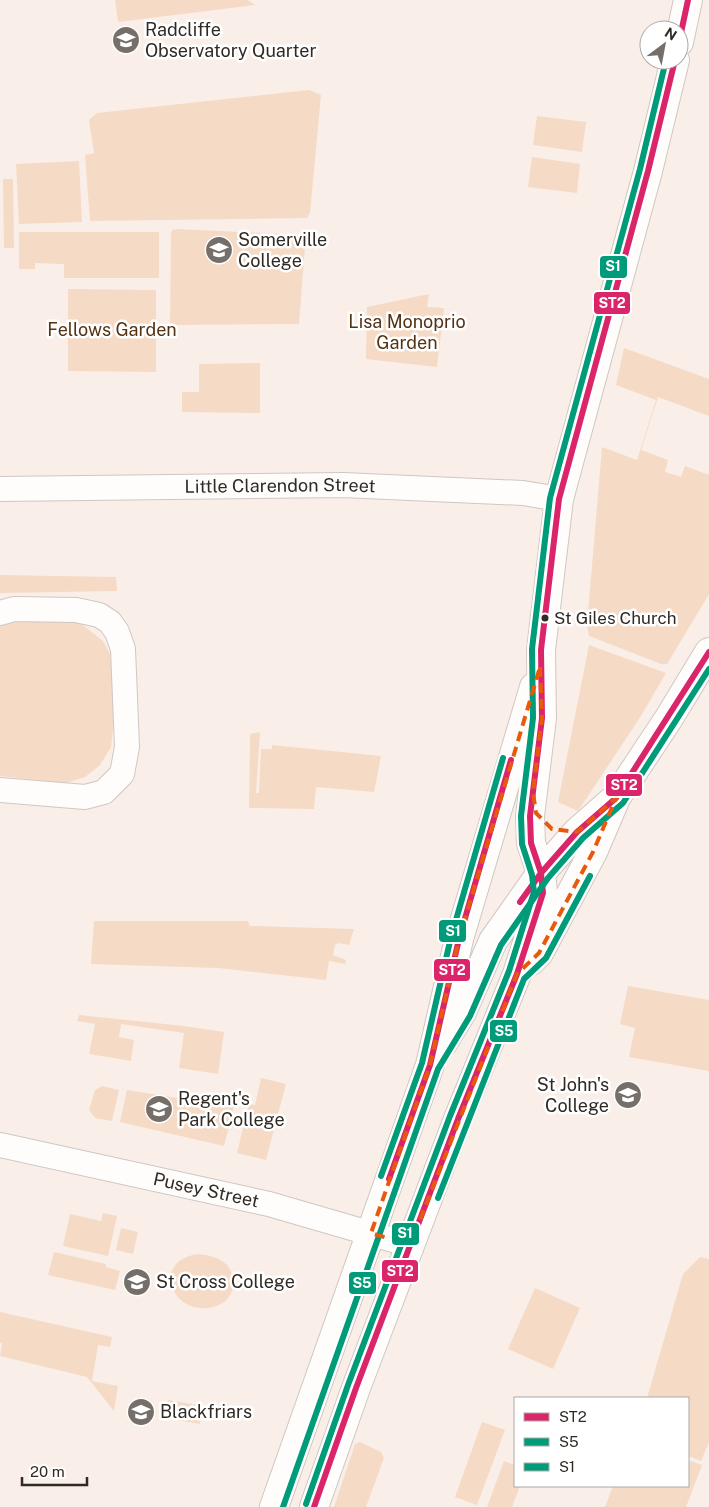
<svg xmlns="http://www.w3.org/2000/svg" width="709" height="1507" viewBox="0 0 709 1507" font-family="'Public Sans',sans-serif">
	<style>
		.green { fill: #f5dac6 }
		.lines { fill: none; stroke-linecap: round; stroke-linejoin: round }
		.minor-casing { stroke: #cfc7c2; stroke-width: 26 }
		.major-casing { stroke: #cfc7c2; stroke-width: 30 }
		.minor { stroke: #fefdfc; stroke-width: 24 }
		.major { stroke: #fefdfc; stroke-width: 28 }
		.bus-1-casing { stroke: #fff; stroke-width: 10 }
		.bus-2-casing { stroke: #fff; stroke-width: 10 }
		.bus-3-casing { stroke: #fff; stroke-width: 10 }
		.bus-1 { stroke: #db256b; stroke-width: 6 }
		.bus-2 { stroke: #009b79; stroke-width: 6 }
		.bus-3 { stroke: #009b79; stroke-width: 6 }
		.marked { fill: none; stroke: #e8590c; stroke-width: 4; stroke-dasharray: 10 6; stroke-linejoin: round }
		.bus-dot { fill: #302a25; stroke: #fff; stroke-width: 2 }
		.labels { text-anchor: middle; stroke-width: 5; stroke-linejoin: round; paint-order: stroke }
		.bus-label { font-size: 17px; fill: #302a25; stroke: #fff; text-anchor: start }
		.poi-label { font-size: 18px; fill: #302a25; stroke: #fff; text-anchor: start }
		.park-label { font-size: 18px; fill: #553213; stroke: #fff }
		.street-label { font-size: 18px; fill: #302a25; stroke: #fff }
		.line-badge { stroke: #fff; stroke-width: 2 }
		.badge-label { font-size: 14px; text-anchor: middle; font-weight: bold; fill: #fff }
	</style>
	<rect width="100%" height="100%" fill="#f9efe8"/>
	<path class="green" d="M115 0H248L255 5 118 22Z
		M309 90 321 95 310 213 307 218 90 221 85 155 94 153 89 120 97 113Z
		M537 116 586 122 582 152 533 145Z
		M532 157 580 164 577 193 528 187Z
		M79 161 82 222 19 224 16 164Z
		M3 179H13L14 248H4Z
		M177 229 306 235 299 324 170 325 171 234 172 230Z
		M19 232H159V278H64V264L35 263V269H19Z
		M68 289 156 290V372L68 371Z
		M429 294 427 307 444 308 437 367 366 359 367 307Z
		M624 348 709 379V416L658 397 641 450 668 460 665 472 681 477 685 466 709 475V594L667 664H661L589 636 587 625 602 447 637 460 656 400 616 385Z
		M260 363V413L182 412V392H199V364Z
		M0 575 116 577 117 591 0 593Z
		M14 620 79 622 103 641 110 654 113 685V728L111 747 100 765 85 777 66 783 0 776V624Z
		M589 645 666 673 641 716 578 811 558 802Z
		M260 732 256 793H259L261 749H272V745L381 756 374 792 316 787 314 809 249 808 250 734Z
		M94 921H248L250 926 354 929 349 945 338 943 335 945 333 955 346 960 345 964 329 961 326 980 218 968 91 964Z
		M628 986 709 1000V1071L629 1057 635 1028 620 1024Z
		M79 1015 184 1026 224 1032 218 1074 179 1068 184 1033 121 1024 119 1037 134 1040 131 1061 89 1054 95 1024 77 1021Z
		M261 1078 286 1084 266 1160 237 1153 249 1104 255 1105Z
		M102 1086 119 1090 112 1121 95 1118 89 1110 95 1090Z
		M127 1090 234 1107 224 1146 120 1122Z
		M103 1213 117 1216 108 1256 63 1246 70 1214 101 1221Z
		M121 1228 138 1232 133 1254 116 1250Z
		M54 1252 106 1264V1267L120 1271 115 1290 48 1275Z
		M198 1254C208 1255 219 1257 227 1265 240 1280 233 1303 213 1307 173 1318 149 1261 198 1254Z
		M700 1257 709 1259V1442L701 1461 688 1456V1398H647L683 1274Z
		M535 1288 580 1308 553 1369 508 1349Z
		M0 1312 112 1337 110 1347 98 1345 92 1381 118 1386 114 1411 87 1377 0 1356 2 1343H0Z
		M168 1400 203 1406 200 1424 165 1418Z
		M482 1422 505 1430 477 1505 455 1497Z
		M360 1442 381 1452 384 1458 366 1507H334L355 1444Z
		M688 1460 702 1465 686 1507H605L613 1486H688Z
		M504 1461 515 1465V1486H520L512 1507H487Z"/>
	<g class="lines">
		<g class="minor-casing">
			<g id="minor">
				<path id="s1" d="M0 489 343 485 523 493 559 499"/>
				<path d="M0 613 14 609 76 610 99 615 110 622 117 632 123 649 127 747 122 774 104 792 85 797 0 790"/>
				<path id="s2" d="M0 1145 269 1204 410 1245"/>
			</g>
		</g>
		<g class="major-casing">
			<path id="major" d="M679 42 688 0
				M531 961 539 953 593 852 616 798 669 718 709 652
				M443 1043 462 1012 493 941 541 873 577 832 611 802
				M274 1507 430 1065 459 939 534 687
				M314 1507 356 1388 458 1119 517 974 543 893 541 873 531 843 530 816 542 718 541 650 559 499 648 171 675 60"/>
		</g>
		<use href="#minor" class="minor"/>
		<use href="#major" class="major"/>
		<g class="bus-1-casing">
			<path id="bus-1" d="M679 42 688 0
				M520 902 541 873 577 832 616 798 709 652
				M389 1179 430 1065 459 939 511 760
				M314 1507 356 1388 458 1119 517 974 543 893 541 873 531 843 530 816 542 718 541 650 559 499 648 171 675 60"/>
		</g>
		<g class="bus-2-casing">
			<path id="bus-2" d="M438 1198 524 979 546 958 590 876
				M283 1507 438 1069 470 1016 501 945 548 878 583 838 623 803 709 669"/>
		</g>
		<g class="bus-3-casing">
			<path id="bus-3" d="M381 1176 422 1063 451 937 503 758
				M306 1504 348 1385 450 1116 509 971 534 892 532 875 522 844 521 816 533 718 532 649 550 498 640 169 666 60"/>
		</g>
		<use href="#bus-1" class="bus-1"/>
		<use href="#bus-2" class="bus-2"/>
		<use href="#bus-3" class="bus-3"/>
	</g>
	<path class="marked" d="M540 667 542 718 533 792 536 813 552 829 577 832 616 798 593 852 539 953 517 974 410 1245 371 1233 430 1065 459 939Z"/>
	<defs>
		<g id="university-disc" transform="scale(1.4375)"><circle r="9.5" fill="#766f69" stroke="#fff"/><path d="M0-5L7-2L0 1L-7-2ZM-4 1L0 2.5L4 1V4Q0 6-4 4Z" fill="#fff"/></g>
	</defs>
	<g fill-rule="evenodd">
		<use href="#university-disc" x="126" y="40"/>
		<use href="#university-disc" x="219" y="250"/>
		<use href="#university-disc" x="628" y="1095"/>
		<use href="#university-disc" x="159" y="1109"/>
		<use href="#university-disc" x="137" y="1282"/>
		<use href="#university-disc" x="141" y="1412"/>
	</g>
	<circle class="bus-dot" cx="545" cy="618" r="4.5"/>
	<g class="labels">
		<g class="bus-label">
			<text x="554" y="624">St Giles Church</text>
		</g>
		<g class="poi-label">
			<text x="145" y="36">Radcliffe<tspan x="145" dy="21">Observatory Quarter</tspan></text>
			<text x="238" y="246">Somerville<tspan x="238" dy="21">College</tspan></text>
			<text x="609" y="1091" text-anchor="end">St John's<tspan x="609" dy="21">College</tspan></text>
			<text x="178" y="1105">Regent's<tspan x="178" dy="21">Park College</tspan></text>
			<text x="156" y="1288">St Cross College</text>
			<text x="160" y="1418">Blackfriars</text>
		</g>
		<g class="park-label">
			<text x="407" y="328">Lisa Monoprio<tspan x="407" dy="21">Garden</tspan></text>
			<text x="112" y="336">Fellows Garden</text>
		</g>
		<g class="street-label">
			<text dy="6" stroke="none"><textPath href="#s1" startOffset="280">Little Clarendon Street</textPath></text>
			<text dy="6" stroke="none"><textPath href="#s2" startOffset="211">Pusey Street</textPath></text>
		</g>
	</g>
	<g class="line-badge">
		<rect x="599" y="255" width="29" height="24" rx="5" fill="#009b79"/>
		<rect x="593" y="291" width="38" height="24" rx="5" fill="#db256b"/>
		<rect x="605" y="773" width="38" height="24" rx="5" fill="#db256b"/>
		<rect x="438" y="919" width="29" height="24" rx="5" fill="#009b79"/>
		<rect x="433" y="958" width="38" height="24" rx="5" fill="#db256b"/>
		<rect x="489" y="1019" width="29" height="24" rx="5" fill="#009b79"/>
		<rect x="391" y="1222" width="29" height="24" rx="5" fill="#009b79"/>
		<rect x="381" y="1259" width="38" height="24" rx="5" fill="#db256b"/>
		<rect x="348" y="1271" width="29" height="24" rx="5" fill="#009b79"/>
	</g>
	<g class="badge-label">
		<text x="613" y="271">S1</text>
		<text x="612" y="308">ST2</text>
		<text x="624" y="790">ST2</text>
		<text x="453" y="936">S1</text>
		<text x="452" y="975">ST2</text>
		<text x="504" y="1036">S5</text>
		<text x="405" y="1238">S1</text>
		<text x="400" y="1276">ST2</text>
		<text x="362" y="1288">S5</text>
	</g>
	<rect x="514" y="1397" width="175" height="90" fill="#ffffff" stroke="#acaaa8"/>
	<rect x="524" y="1413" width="25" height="8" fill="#db256b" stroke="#acaaa8"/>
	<text x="559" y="1422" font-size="15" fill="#302a25">ST2</text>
	<rect x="524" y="1438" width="25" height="8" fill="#009b79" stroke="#acaaa8"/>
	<text x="559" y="1447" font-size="15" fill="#302a25">S5</text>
	<rect x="524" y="1463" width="25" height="8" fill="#009b79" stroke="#acaaa8"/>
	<text x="559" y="1472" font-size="15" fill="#302a25">S1</text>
	<g transform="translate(664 45) rotate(32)"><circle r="24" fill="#ffffff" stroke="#acaaa8"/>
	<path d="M0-4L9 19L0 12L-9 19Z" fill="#766f69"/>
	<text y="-8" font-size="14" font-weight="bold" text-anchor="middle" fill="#302a25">N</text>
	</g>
	<path d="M22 1477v8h65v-8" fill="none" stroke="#302a25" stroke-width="2.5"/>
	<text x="30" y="1477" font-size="15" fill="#302a25" stroke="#ffffff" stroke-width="4" paint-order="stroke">20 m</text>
</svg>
